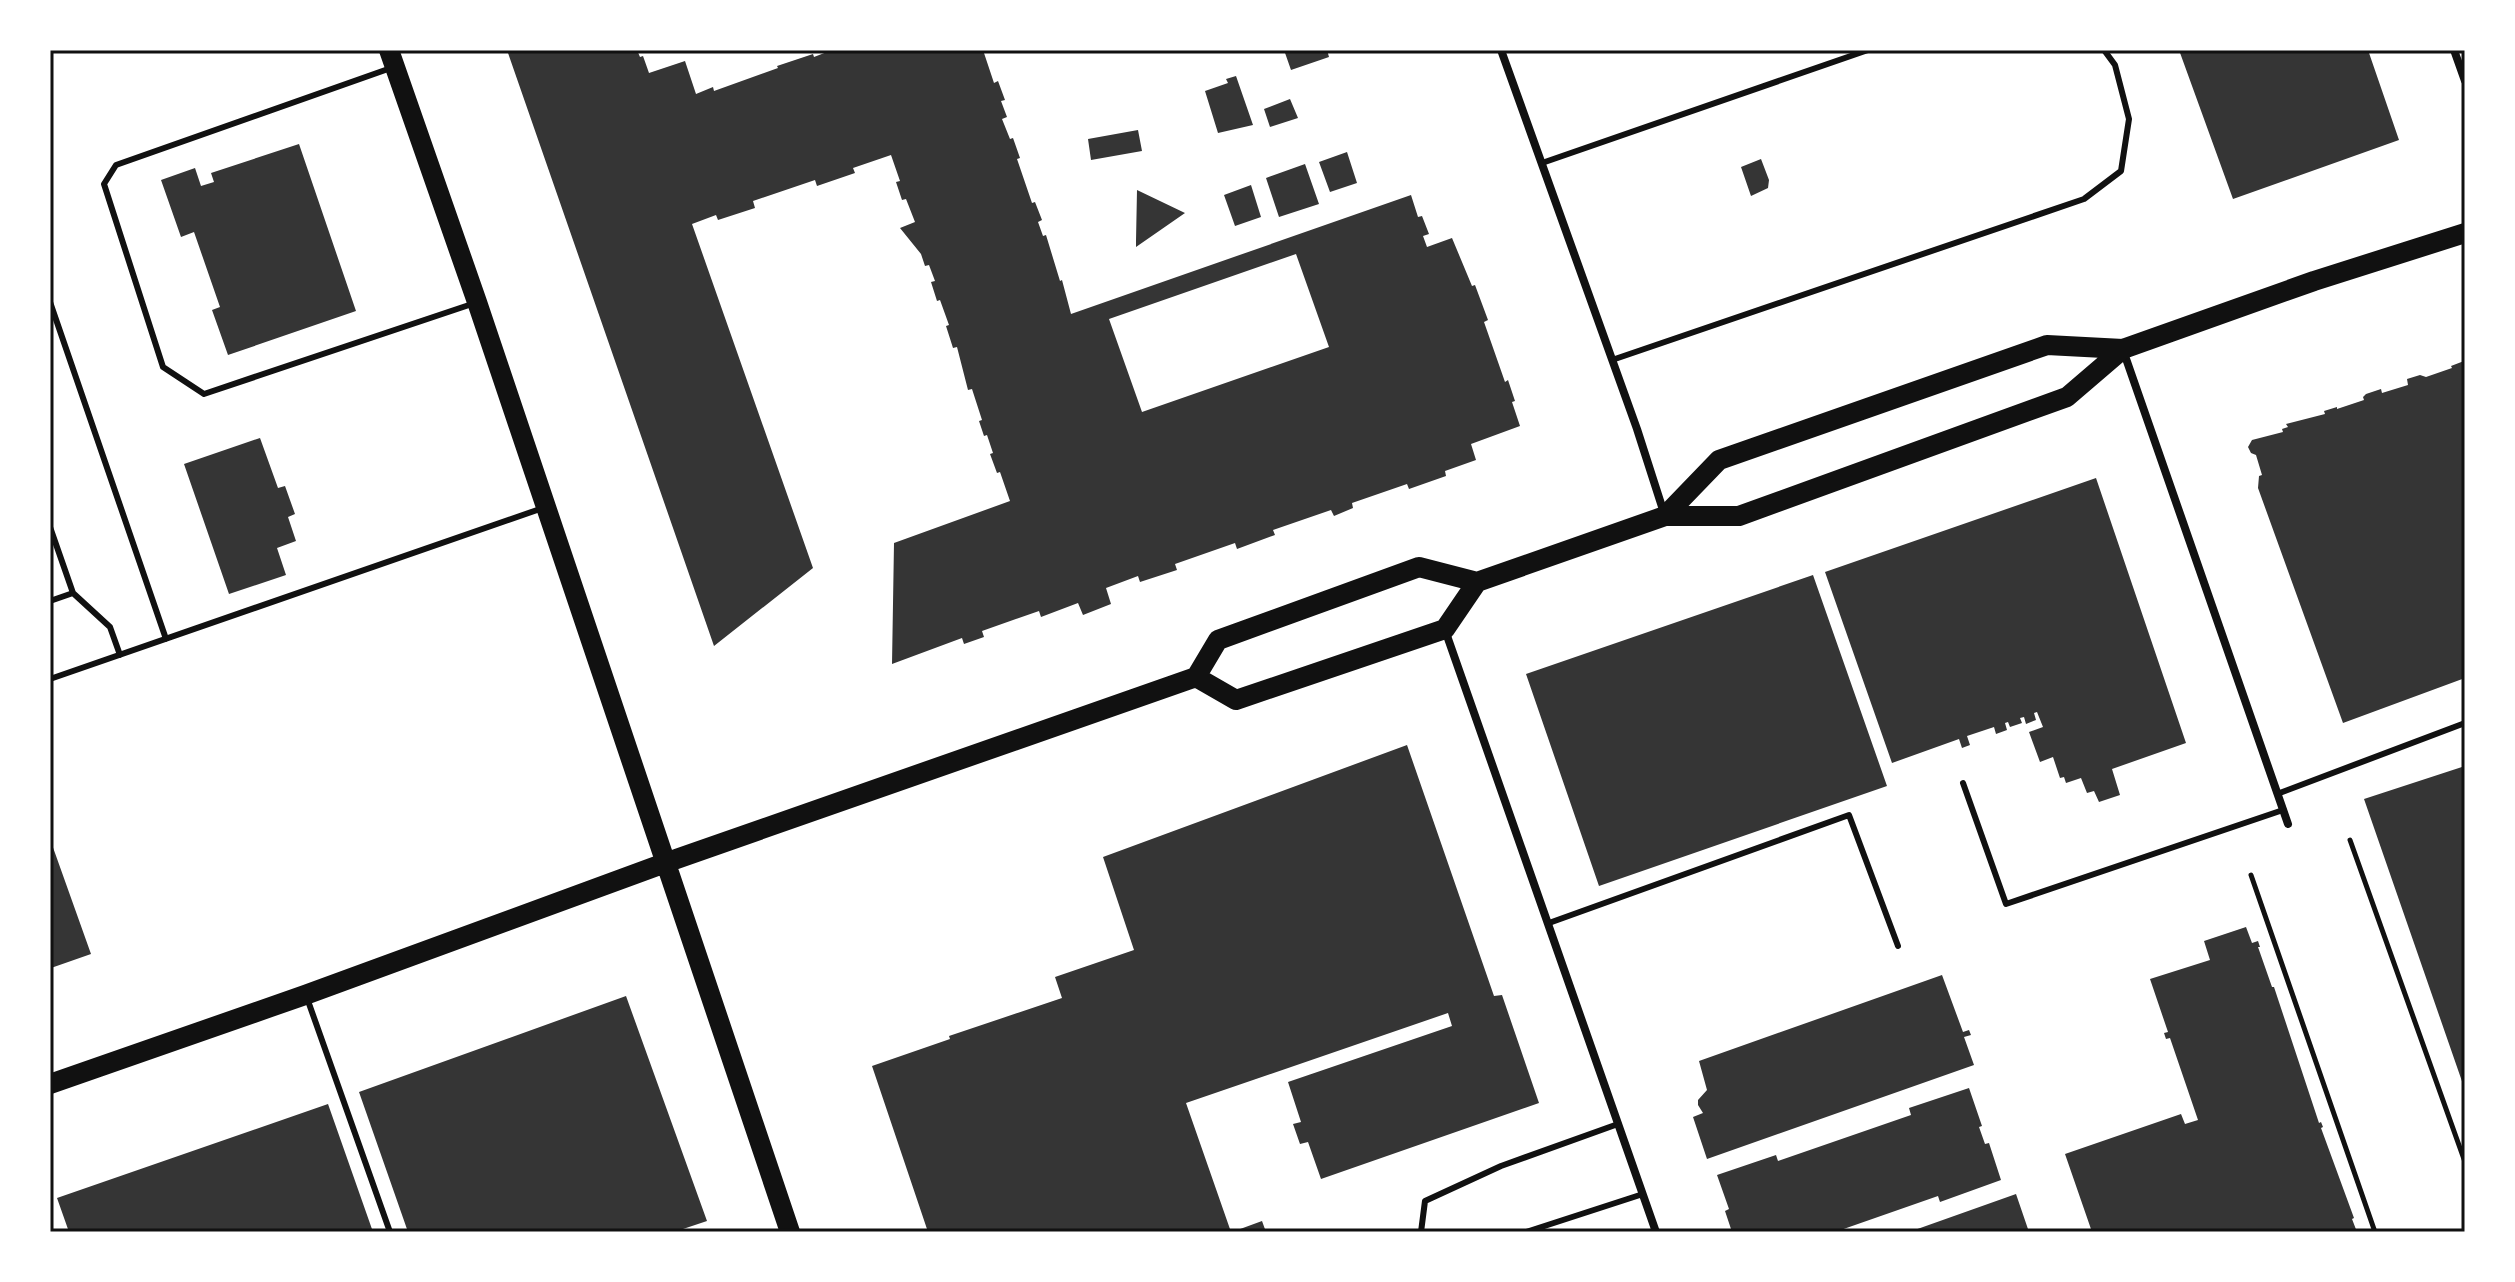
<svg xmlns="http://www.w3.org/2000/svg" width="2515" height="1282" viewBox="0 0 2515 1282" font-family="Cabin,sans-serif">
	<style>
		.building { fill: #353535; fill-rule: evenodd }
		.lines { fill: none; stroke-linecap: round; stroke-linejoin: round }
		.path { stroke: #111; stroke-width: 5 }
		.service { stroke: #111; stroke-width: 6 }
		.minor { stroke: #111; stroke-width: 8 }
		.primary { stroke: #111; stroke-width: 20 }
		.neatline { fill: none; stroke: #111; stroke-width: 3 }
	</style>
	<rect width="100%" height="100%" fill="#fff"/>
	<path class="building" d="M507 50H637L640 57 643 56 649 73 685 61 696 94 713 87 714 91 778 68 777 66 813 54 814 57 832 50H983L994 83 998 81 1005 100 1001 101 1007 117 1002 119 1010 139 1013 138 1020 158 1017 159 1032 203 1035 202 1042 220 1038 222 1043 236 1046 235 1060 281 1062 280 1071 314 1411 195 1418 217 1422 216 1429 234 1423 236 1427 247 1452 238 1472 286 1475 285 1488 320 1484 322 1505 382 1508 380 1515 401 1512 402 1520 426 1471 444 1476 460 1445 471 1446 476 1409 489 1407 484 1352 503 1353 508 1334 516 1331 510 1273 530 1275 535 1237 549 1235 543 1175 564 1177 570 1140 582 1138 576 1106 588 1111 604 1083 615 1078 603 1041 617 1039 611 982 631 984 637 964 644 962 638 892 664 894 543 1010 501 1000 472 997 473 990 454 993 453 987 435 984 436 979 421 982 420 972 389 968 390 957 347 953 348 946 326 949 325 940 300 937 301 931 282 935 281 929 265 925 266 921 254 900 228 915 222 906 199 902 200 896 182 900 181 891 155 853 168 855 173 817 186 815 180 753 201 755 208 718 220 716 215 692 224 813 568 714 646ZM1296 254 1329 347 1142 412 1109 319Z
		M1284 50H1327L1329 57 1291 70Z
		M2179 50H2368L2399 140 2233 199Z
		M1236 76 1253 125 1218 133 1205 91 1228 83 1226 79Z
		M1290 99 1298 118 1270 127 1264 109Z
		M1138 130 1142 151 1091 160 1088 139Z
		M299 144 356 311 228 355 212 310 220 307 194 232 181 237 161 180 195 168 201 186 214 182 211 173Z
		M1347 152 1357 183 1330 192 1319 162Z
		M1761 159 1769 180 1768 188 1751 196 1741 167Z
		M1305 164 1319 204 1279 217 1266 178Z
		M1251 185 1261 217 1235 226 1224 195Z
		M1137 190 1185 213 1136 247V241Z
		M2464 361 2465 678 2343 723 2258 488 2259 476 2262 475 2256 455 2251 453 2248 447 2252 440 2283 432 2282 429 2288 427 2286 424 2325 414 2324 411 2337 407V409L2364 400 2363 397 2366 394 2381 389 2382 393 2408 385 2407 379 2420 375 2426 377 2452 368 2451 366Z
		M260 438 278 488 285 486 295 514 288 517 296 541 277 548 286 575 229 594 184 464Z
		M2096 478 2186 743 2112 769 2120 795 2099 802 2094 791 2087 793 2081 778 2066 783 2064 777 2060 778 2053 757 2040 762 2029 732 2043 727 2037 712 2034 713 2036 720 2026 724 2024 717 2020 718 2022 723 2010 727 2008 722 2005 723 2007 730 1996 734 1994 727 1967 736 1970 745 1962 748 1959 739 1892 763 1825 572Z
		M1813 575 1887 786 1599 886 1526 674Z
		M1407 745 1494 996 1502 995 1539 1103 1321 1179 1308 1142 1300 1144 1293 1124 1301 1122 1288 1082 1452 1026 1448 1013 1186 1103 1231 1232H928L872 1066 950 1039 949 1036 1062 998 1055 977 1134 950 1103 857Z
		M2465 766V1090L2364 799Z
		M50 839 91 954 51 968 50 965Z
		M2246 927 2252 943 2258 941 2260 947H2258L2272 987H2274L2319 1123 2321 1122 2323 1127 2321 1128 2354 1218 2352 1219 2357 1232H2092L2065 1154 2181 1114 2185 1124 2198 1120 2170 1038 2166 1039 2164 1033 2168 1032 2150 979 2210 960 2204 941Z
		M1942 975 1963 1032 1969 1030 1971 1035 1964 1037 1974 1065 1707 1159 1693 1117 1703 1113 1698 1105V1100L1707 1090 1699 1061Z
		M626 996 707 1221 674 1232H408L359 1092Z
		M1969 1088 1982 1126 1979 1127 1985 1144 1989 1143 2001 1180 1940 1202 1938 1196 1835 1232H1732L1725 1211 1729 1209 1717 1175 1776 1155 1778 1161 1911 1115 1909 1108Z
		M328 1104 373 1232H69L57 1198Z
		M2016 1194 2029 1232H1909Z
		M1262 1221 1266 1232H1232Z"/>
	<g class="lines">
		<path class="path" d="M2350 840 2465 1162
			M2251 875 2375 1232"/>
		<path class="service" d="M391 68 116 165 104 184 163 367 204 394 475 303
			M1542 163 1868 50
			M50 302 166 639
			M1612 360 2084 199 2121 171 2129 119 2115 65 2104 50
			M50 527 73 593 50 601
			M73 593 110 627 120 655
			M50 679 543 508
			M1963 783 2006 904 2283 810
			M2277 794 2465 723
			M1549 923 1849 815 1898 946
			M307 998 390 1232
			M1421 1232 1425 1201 1501 1166 1618 1124
			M1526 1232 1643 1194"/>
		<path class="minor" d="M1501 50 1637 429 1664 513
			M2454 50 2465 81
			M2123 350 2288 824
			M1445 630 1656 1232"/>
		<path class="primary" d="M389 50 477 302 790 1232
			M1665 516 1719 460 2047 345 2123 349
			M1196 677 1236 700 1445 629 1477 582
			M50 1084 305 995 665 863 1196 677 1218 640 1419 567 1477 582 1665 516H1739L2067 397 2123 349 2314 281 2465 233"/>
	</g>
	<rect width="2515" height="1282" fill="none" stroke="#ffffff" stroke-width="104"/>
	<rect x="52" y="52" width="2411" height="1178" class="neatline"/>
</svg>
